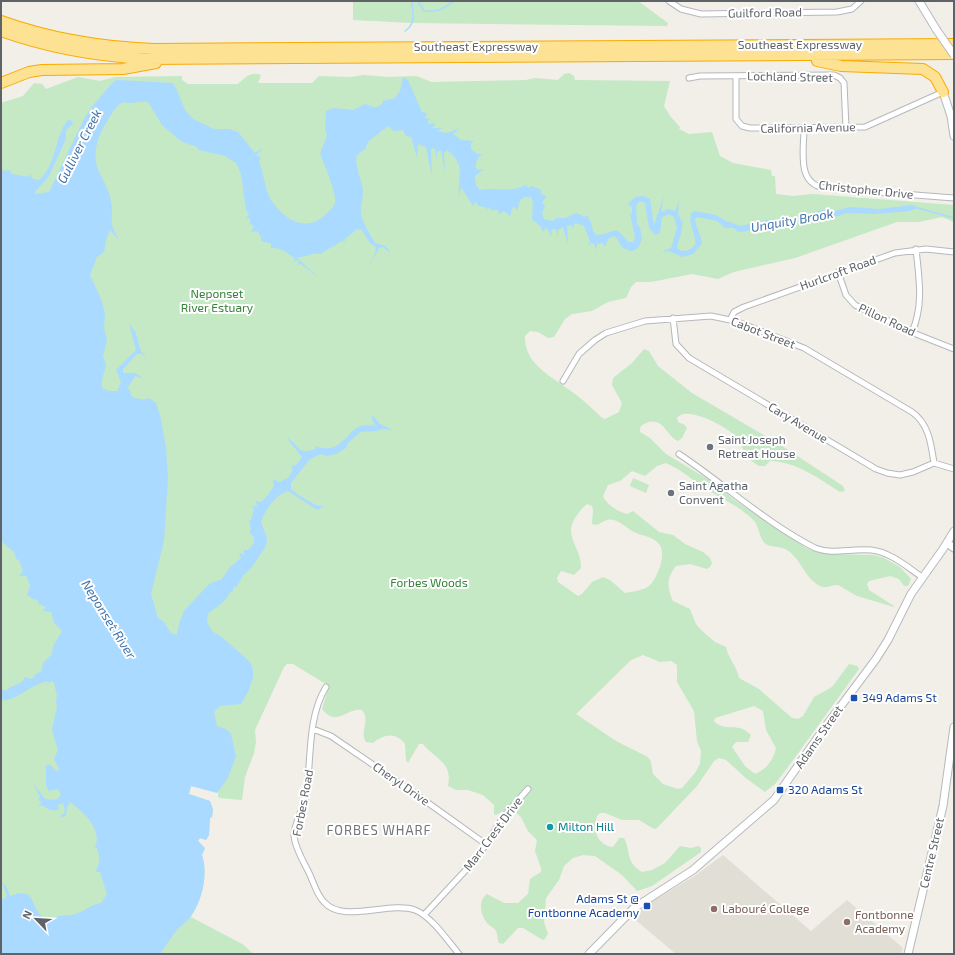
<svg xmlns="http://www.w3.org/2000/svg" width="955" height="955" viewBox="0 0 955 955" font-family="'Exo 2',sans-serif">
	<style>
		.education { fill: #e1ded6 }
		.green { fill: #c5e8c5; fill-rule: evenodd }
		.water { fill: #aadaff }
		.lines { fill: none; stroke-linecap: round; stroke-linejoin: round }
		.stream { stroke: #aadaff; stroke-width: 1.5 }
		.minor-casing { stroke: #b5b8bc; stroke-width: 7 }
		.tertiary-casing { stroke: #b5b8bc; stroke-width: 9 }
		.secondary-casing { stroke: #b6babf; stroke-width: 9 }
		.motorway-casing { stroke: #f9ab00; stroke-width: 12 }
		.minor { stroke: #fff; stroke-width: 5 }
		.tertiary { stroke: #fff; stroke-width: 7 }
		.secondary { stroke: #fff; stroke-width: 7 }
		.motorway { stroke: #fde293; stroke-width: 10 }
		.secondary-bridge-casing { stroke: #b6babf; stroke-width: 9; stroke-linecap: butt }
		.secondary-bridge { stroke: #fff; stroke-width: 7 }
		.worship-dot { fill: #6b7280; stroke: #fff; stroke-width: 1.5 }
		.transit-dot { fill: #1a4fb4; stroke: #fff; stroke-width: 1.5 }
		.culture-dot { fill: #0f9aa8; stroke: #fff; stroke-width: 1.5 }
		.education-dot { fill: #8d6e63; stroke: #fff; stroke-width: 1.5 }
		.labels { text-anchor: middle; stroke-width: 4; stroke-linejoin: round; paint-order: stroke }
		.street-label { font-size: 12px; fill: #5f6368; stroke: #fff }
		.park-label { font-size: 12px; fill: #348238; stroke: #fff }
		.worship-label { font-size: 12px; fill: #5b616d; stroke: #fff; text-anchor: start }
		.transit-label { font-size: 12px; fill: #164399; stroke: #fff; text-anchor: start }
		.culture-label { font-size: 12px; fill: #0d838f; stroke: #fff; text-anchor: start }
		.education-label { font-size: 12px; fill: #785e54; stroke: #fff; text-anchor: start }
		.water-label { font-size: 13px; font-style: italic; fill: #4174aa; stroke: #fff }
		.neighbourhood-label { font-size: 13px; letter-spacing: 1px; fill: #70757a; stroke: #fff }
	</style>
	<rect width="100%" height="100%" fill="#f1efe8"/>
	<path class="education" d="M723 855 811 931 847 900 903 948 901 954H676L632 917 648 904 696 875Z"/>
	<path class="green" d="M353 1H638L668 23 667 26 412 23 353 20Z
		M569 73 574 76 575 80 670 81 664 106 670 116 680 127 679 129 689 134 712 132 720 156 733 163 771 170 772 176H775L776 194 793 196 813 194 954 205V222L942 217 919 222H897L795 258 734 272 718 279 692 274 651 282H636L631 287 626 298 608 302 592 311 572 314 565 319 554 337 548 338 538 332 530 331 525 336C524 363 549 375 568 389 580 397 591 407 601 417L605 419 619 412 622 403 612 385 613 378 632 363 644 349 649 351 658 366 692 393 779 444 843 486 845 491 840 492C818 478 797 462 770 461L765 466H759C742 456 744 444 732 433 723 425 685 405 677 418L678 422 685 425 687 428 682 438 678 441C666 436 663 414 644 424 640 426 640 428 640 432L650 438 666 454 716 484 733 499 806 548 822 554 874 555 884 558 900 567 911 579 908 586H904L899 579 890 576 869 581 867 584 869 590 894 606V607L857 596 838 585C830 585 827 590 818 585 806 578 803 565 793 555 783 544 774 549 766 544 759 539 760 529 755 522 741 506 719 498 702 486 690 478 680 469 666 463L657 466 645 476 632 471 620 481 608 485 603 496C606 504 618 512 627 514L633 511 659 532 673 535 685 544 703 552 710 558 712 563 710 567 707 569 690 564 676 566C666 579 667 587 673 601L690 609 696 624 701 630 715 642 726 647C728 658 737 666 739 678L759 689 792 718 798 719 803 716 814 697 832 687 849 664 857 666 859 669 791 763 775 784 765 792 747 779 726 760 719 758 714 761 697 786 657 828 654 829 639 820H622L605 813H600L597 816C593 829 596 844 612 847L614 846 619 838H624C631 851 625 862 642 872L652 870 665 863 680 846 691 848 698 846 701 848V852L652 886 637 891 622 875 595 856 583 855 573 858 564 866 559 880 546 898 544 922 548 934 544 940 541 939 523 928H518L503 944 499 943C497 939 498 935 496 931 494 927 489 926 487 923 480 914 478 901 487 894L504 903H518L528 894 530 879 541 872V868L535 851 537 840 528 831 521 817 510 807 496 815 494 814V805L483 795 468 790H456L448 786C453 762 435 759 423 744H419L408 763 406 760 405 744C396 732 384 734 373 743L366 742C359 731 371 720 362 710 347 707 337 728 322 709L329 686 293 664H287L284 667 255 730 256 742 254 753 245 777 242 800 220 798 218 797V792L191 786 189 794 210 801 213 811 212 817 210 818 209 835 206 840 200 838 198 841 205 848 202 855C209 875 201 899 191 917L244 945 253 954H1V103L23 96 34 83 42 84 46 89 78 77 100 81 115 77 182 76V80L188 84H238C245 77 252 71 261 75L258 83H312L319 76 351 77 364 75 388 77 416 76 432 82 526 80 535 78 558 80 564 74ZM587 504 592 506 593 510 592 524 596 525C600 524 603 521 607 520 617 517 626 528 634 532 643 537 651 535 659 544 667 553 658 578 649 586 644 590 631 592 625 593L610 580 603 577 592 582 582 594 578 596 558 582 557 578 561 571 574 575 581 568C582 547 563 538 575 518 579 512 582 508 587 504ZM643 655 660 662 671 661 677 665V682L694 711 697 741 701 751 700 764 695 773 682 788 678 789 663 784 653 774 651 762 648 757 616 741 576 714 631 660ZM754 706 763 711 766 730 776 748C774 759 766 770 755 774L745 766 732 747 736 742H748L751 735C738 721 725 733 714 721L715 718Z
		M633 478 649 485 646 493 630 486Z"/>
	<path class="water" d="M403 77 408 80 422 112 427 113 425 118 431 119 428 121V124L436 123 432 128H442L437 131 447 133 460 128 453 134 461 140 474 141 471 143V149L477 154H482C477 158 474 165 477 170L484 169 475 176 476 185 480 190C494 187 512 193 526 185L528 188 532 186 541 190V194L546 196 542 203 545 206 542 213 544 219 554 221 556 218H565L577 213 585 217 589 215 588 218 591 222 593 231 597 235C615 234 614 222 628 242H633L635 238 630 213 632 214V207L628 204 635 197 643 196 650 199 654 225 664 196 661 212 669 209 675 211 679 201 678 214 682 222 683 219 681 234 677 246 678 249C684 253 691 250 695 245 697 235 688 226 691 213L694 211 716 215 726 221 740 226 767 220 801 217 822 210 834 211 851 207 879 209 913 205 918 208 909 211 874 214 846 213 838 216 773 224 763 229 738 232 734 228H725L717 221 697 217 695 219C696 227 702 238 702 244L693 254 682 257 669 251 661 252 671 248 677 228 674 217 669 214 662 217 660 233 655 235 649 228 645 203 640 201 636 205 637 224 640 228 642 239 638 248 633 251C624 250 620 246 617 238L614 236 608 239 605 247 603 243 597 244 596 250 594 244 591 243 588 246 590 241 584 226 576 223 574 224 573 229 571 225 567 226 568 244 563 227 558 230V236L556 229 551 230 552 237 546 227 543 232 541 227 532 219C532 213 534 201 531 197H525L520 200 517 211 515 207 512 208 510 217 506 212 503 211 500 215 498 210H492L488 207 487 210 485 207 479 206 475 202 473 206 461 187 459 196C457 176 467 165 447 150L444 153 445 172 441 150 437 152V159L435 149 432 148 431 150 432 176 426 147 418 144 417 157 411 137 406 136 403 130 394 131 388 126 369 141 365 149 357 155C354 167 362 178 363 191 363 199 360 207 361 215 364 225 370 234 375 243L385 246 391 252 386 250 383 247 379 248 374 258 369 265 374 257 376 247 370 243 362 230 357 229 344 240 346 242 342 241 320 254C313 252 305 258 296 257L319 278 301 264 297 265 299 262 297 260 293 262 295 259C288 253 281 247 271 248V244L261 241V237L257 231 251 232 254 226 250 224V218L246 219 249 214 246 210 241 174 236 163 225 156 199 150 195 146 182 142 162 125 148 102C139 100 132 105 124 102 115 105 113 113 108 120 98 135 91 154 99 172 103 180 108 188 110 197 116 218 105 219 120 241L110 230 106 240 104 252 97 257 90 275 101 299 105 313 104 328 107 340 103 356 106 365 102 380V388L109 391H117L121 382 116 370 136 350 129 323 136 333 140 349 147 360 142 354H137L123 369V373H135L143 378 135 376 127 389 130 390 131 396C139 400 141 400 149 398L156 403 160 415 166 448 168 479 164 541 151 594 158 618 163 621 171 633 177 635 179 624 184 611 209 584 222 579 229 568 241 558 239 553 244 555V550H248L254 543V537L249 532 251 529 249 521 251 520 254 510 252 506 258 507 255 501 261 502C268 497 270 491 274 486L273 479 279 482 288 478 293 470 291 466 296 465 302 457 286 437C300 445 297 456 315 449V446C346 458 347 420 371 426L372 424 376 427 372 419V415L380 424 393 430 384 429 376 431 360 432 347 444 346 448 336 454 327 456 321 454 310 459 291 483V489C292 491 315 505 318 506 320 506 322 506 324 506L317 510 288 491C274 496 266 509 261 522L267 538 266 546 252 567 243 576 237 586 233 588V591L229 593C227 602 214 608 208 614L207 622 212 631 223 638 250 662 253 669V678L248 692 241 704 220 706 214 712 217 726 226 729 231 734 236 756 228 778 217 793 191 786 189 794 210 801 213 809 212 817 210 818 209 835 206 840 200 838 198 841 205 848 202 855C208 873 203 900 191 916 187 922 180 926 176 931 170 939 165 947 160 954H1V901L7 896 2 883 7 888 10 896C41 884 27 915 49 919 53 919 51 918 55 917 61 915 69 916 76 914 85 911 91 904 101 903L107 894 100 872H95C100 866 101 851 95 847 103 829 83 812 70 802L67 808 66 816 62 817 60 816 65 812 63 803 58 805 59 809C54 812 48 810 44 806L38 805 42 803 38 799 40 797 33 783 45 799 56 800 61 795 58 789 49 791 46 785V765H50L57 771 59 769 54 759 58 750 52 730 57 707 56 701 57 696 54 683 52 681 46 685 49 682C37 679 15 703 1 700V689L7 691 9 688 22 682 25 677 32 679 37 673 41 672 43 663 52 654 53 646 62 631 54 623 51 612 43 611 46 607 39 604 37 600 33 599 27 595 30 585 26 576H19L23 571 19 560 16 559 14 552 1 541V168L5 171 10 170 12 174 28 177 30 174 33 179 39 180C57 165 54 137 68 120L72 121 73 124 66 130V139L49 176 35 192 36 194 49 192 84 119 91 108 114 81 118 80 172 83 176 88 185 110 193 119 214 129H229L238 132 255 153 263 148 256 156 261 157 259 162C265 176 264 192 274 204 287 221 307 232 325 215 329 211 333 208 335 203 337 194 324 163 320 154L327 135 325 128 326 111 334 108 353 110 365 104C372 106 375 110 382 104L383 101 395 98 400 91Z"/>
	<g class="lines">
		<path class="stream" d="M418 1 424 11C440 12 441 10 454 1
			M405 31C417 23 412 12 412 1
			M918 208 954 218"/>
		<g class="minor-casing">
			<path id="minor" d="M669 1 681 9 701 14 837 12 852 9 861 1
				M736 76V119L742 126 750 128 865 127 943 92
				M689 78 700 76 834 75 840 78 844 83 846 128
				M804 128C804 150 796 184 825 188L954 198
				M838 272 846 295 855 305 916 334 954 349
				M673 318 676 344 689 358 876 469 887 473 900 475 913 472 934 463 954 469
				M730 320 734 312 744 307 895 253 926 249 954 252
				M912 332C924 305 919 278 916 249
				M563 381 579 354 595 340 606 333 645 321 711 316 735 321 804 348 912 412C929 424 931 444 934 463
				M679 454C724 484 766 523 815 548 832 555 852 548 871 550 890 552 906 566 922 577
				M326 687C308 716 311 757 307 790 306 806 294 821 294 836 295 849 305 864 310 875 314 884 317 895 324 902 343 924 389 901 415 910 431 916 448 941 459 954
				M313 729 331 736 410 790 487 845
				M424 915 477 858 504 816 528 789"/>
		</g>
		<g class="tertiary-casing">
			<path id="tertiary" d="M947 543 954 548
				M908 954 943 806 954 727"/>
		</g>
		<g class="secondary-casing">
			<path id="secondary" d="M919 1 936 29
				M943 92 951 116 954 136
				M589 954 634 908 693 870 774 800 823 730 876 659 888 640 911 594 943 549 954 531"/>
		</g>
		<g class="motorway-casing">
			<path id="motorway" d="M1 21C51 39 101 47 154 49L954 44
				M1 31C48 48 96 56 145 59L954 54
				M817 61 841 66 923 69 935 77 943 92
				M1 83 29 72 42 70 123 69 156 63"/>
		</g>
		<use href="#minor" class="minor"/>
		<use href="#tertiary" class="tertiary"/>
		<use href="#secondary" class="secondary"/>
		<use href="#motorway" class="motorway"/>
		<g class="secondary-bridge-casing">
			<path id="secondary-bridge" d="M936 29 954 55"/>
		</g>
		<use href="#secondary-bridge" class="secondary-bridge"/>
	</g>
	<g class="worship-dot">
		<circle cx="710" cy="447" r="4"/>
		<circle cx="671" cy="493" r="4"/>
	</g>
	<g class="transit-dot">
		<rect x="850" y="694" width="8" height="8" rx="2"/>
		<rect x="776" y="786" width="8" height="8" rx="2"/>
		<rect x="643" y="902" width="8" height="8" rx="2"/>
	</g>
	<circle class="culture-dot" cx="550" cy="827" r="4"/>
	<g class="education-dot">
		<circle cx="714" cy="909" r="4"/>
		<circle cx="847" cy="922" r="4"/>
	</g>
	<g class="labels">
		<g class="street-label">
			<text transform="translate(765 13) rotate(-1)" y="4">Guilford Road</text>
			<text x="800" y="49">Southeast Expressway</text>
			<text x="476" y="51">Southeast Expressway</text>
			<text transform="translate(790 77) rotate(1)" y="4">Lochland Street</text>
			<text transform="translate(808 128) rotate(-1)" y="4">California Avenue</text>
			<text transform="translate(866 190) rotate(6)" y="4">Christopher Drive</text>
			<text transform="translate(838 273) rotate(-20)" y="4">Hurlcroft Road</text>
			<text transform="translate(887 320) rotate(25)" y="4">Pillon Road</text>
			<text transform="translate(763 333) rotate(21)" y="4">Cabot Street</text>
			<text transform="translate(798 423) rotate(31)" y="4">Cary Avenue</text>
			<text transform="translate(819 737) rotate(-55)" y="4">Adams Street</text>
			<text transform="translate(401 784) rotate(35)" y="4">Cheryl Drive</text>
			<text transform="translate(303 803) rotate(-79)" y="4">Forbes Road</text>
			<text transform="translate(493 834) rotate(-53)" y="4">Marr Crest Drive</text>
			<text transform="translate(932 853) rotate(-77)" y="4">Centre Street</text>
		</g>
		<g class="park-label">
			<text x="217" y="298">Neponset<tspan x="217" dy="14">River Estuary</tspan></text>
			<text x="429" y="587">Forbes Woods</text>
		</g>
		<g class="worship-label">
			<text x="718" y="444">Saint Joseph<tspan x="718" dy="14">Retreat House</tspan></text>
			<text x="679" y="490">Saint Agatha<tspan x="679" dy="14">Convent</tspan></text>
		</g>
		<g class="transit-label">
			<text x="862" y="702">349 Adams St</text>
			<text x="788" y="794">320 Adams St</text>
			<text x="639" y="903" text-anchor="end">Adams St @<tspan x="639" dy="14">Fontbonne Academy</tspan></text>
		</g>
		<g class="culture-label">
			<text x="558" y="831">Milton Hill</text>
		</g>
		<g class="education-label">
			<text x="722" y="913">Labouré College</text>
			<text x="855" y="919">Fontbonne<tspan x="855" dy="14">Academy</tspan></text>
		</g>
		<g class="water-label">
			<text transform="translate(79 146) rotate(-63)" y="5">Gulliver Creek</text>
			<text transform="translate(792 220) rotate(-10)" y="5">Unquity Brook</text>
			<text transform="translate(109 619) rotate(58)" y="5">Neponset River</text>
		</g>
		<g class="neighbourhood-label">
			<text x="379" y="835">FORBES WHARF</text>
		</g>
	</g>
	<rect width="955" height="955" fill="none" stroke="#5f6368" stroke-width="4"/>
	<g transform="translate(36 919) rotate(295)" stroke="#ffffff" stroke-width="3" paint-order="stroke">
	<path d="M0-3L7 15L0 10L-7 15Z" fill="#5f6368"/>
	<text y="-6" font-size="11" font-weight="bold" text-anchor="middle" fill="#5f6368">N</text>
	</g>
</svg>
